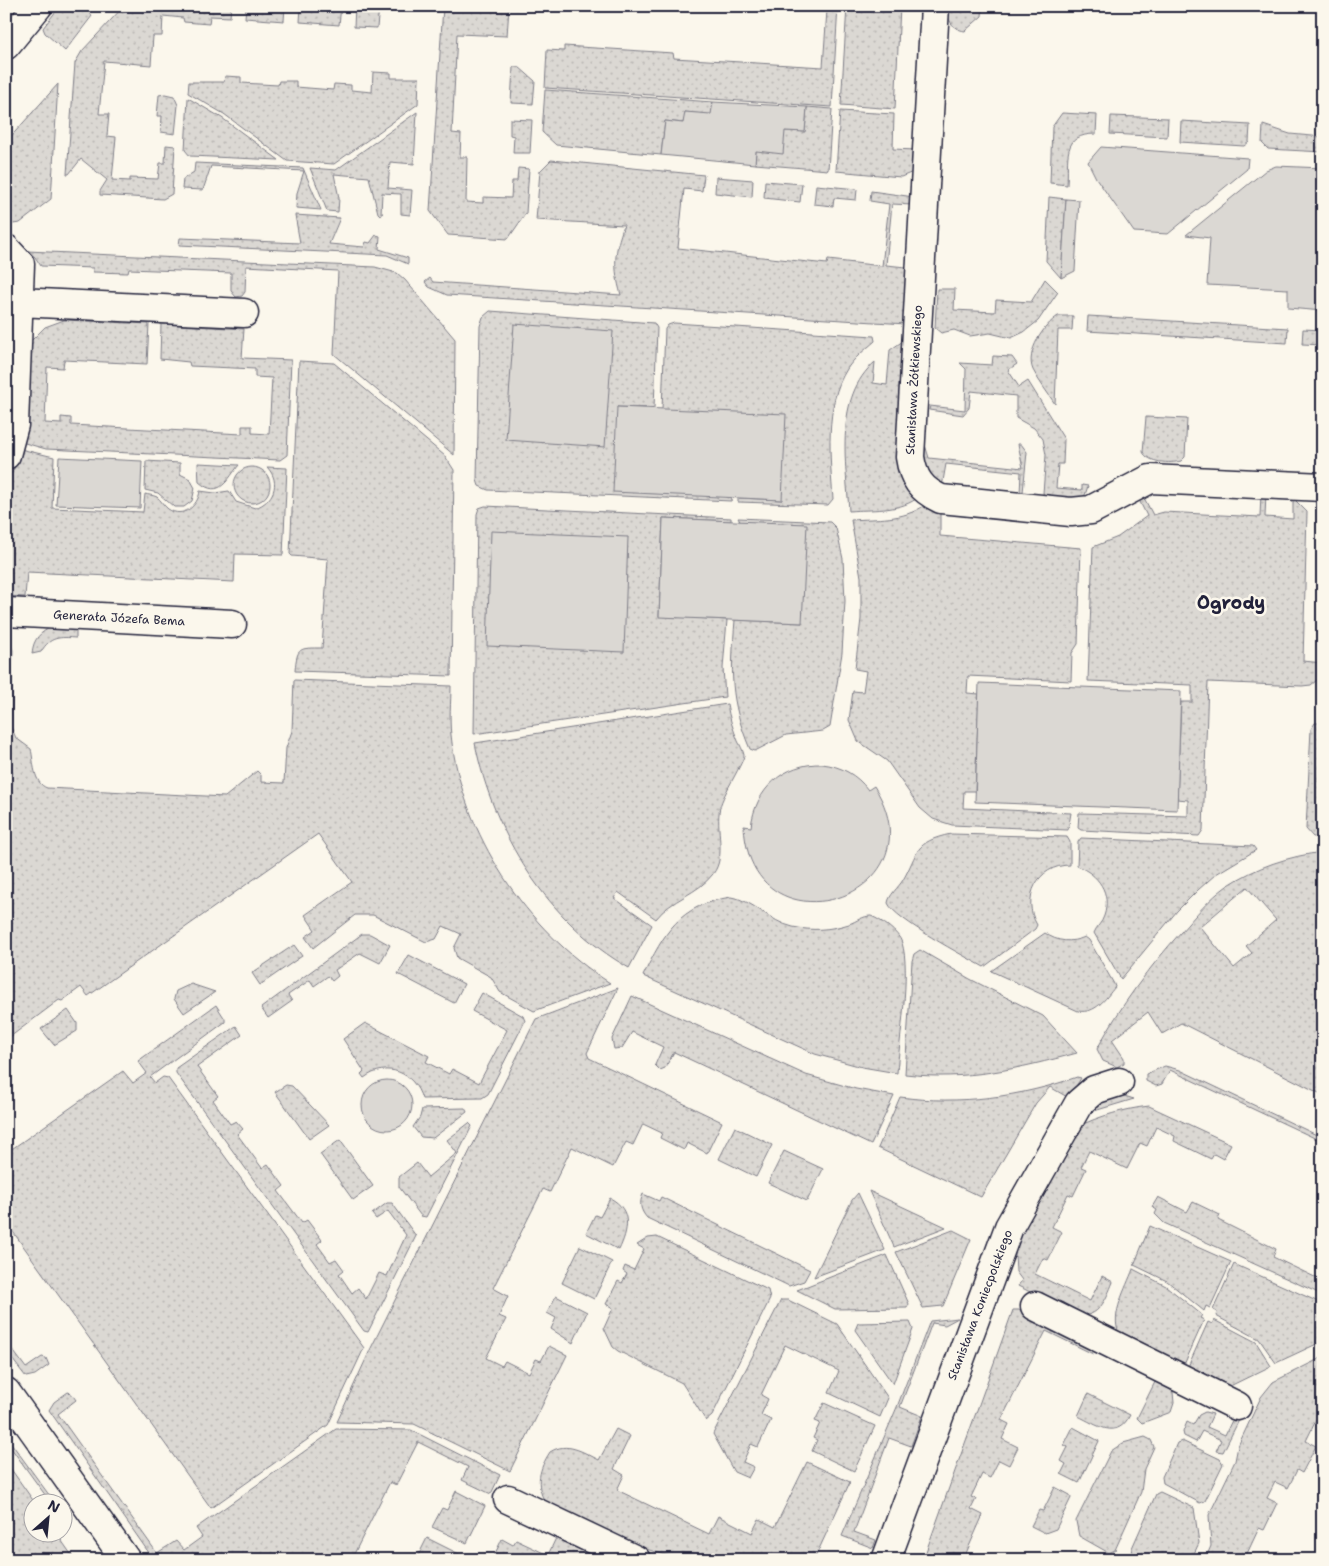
<svg xmlns="http://www.w3.org/2000/svg" width="1329" height="1566" viewBox="0 0 1329 1566" font-family="'Shantell Sans',sans-serif">
	<style>
		.grass { fill: url(#grass-dots); stroke: #7e7d87; fill-rule: evenodd }
		.green { fill: #dbd8d3; stroke: #7e7d87 }
		.lines { fill: none; stroke-linecap: round; stroke-linejoin: round }
		.minor-casing { stroke: #22223b; stroke-width: 31 }
		.minor { stroke: #fbf7ec; stroke-width: 28 }
		.labels { text-anchor: middle; stroke-width: 5; stroke-linejoin: round; paint-order: stroke }
		.street-label { font-size: 12px; fill: #22223b; stroke: #fbf7ec }
		.district-label { font-size: 18px; font-weight: bold; fill: #22223b; stroke: #fbf7ec }
	</style>
	<defs>
		<pattern id="grass-dots" width="8" height="8" patternUnits="userSpaceOnUse" patternTransform="scale(1.25)"><rect width="8" height="8" fill="#dbd8d3"/><path d="M2 2h.1M6 6h.1" fill="none" stroke="#bcb9b6" stroke-width="1.8" stroke-linecap="round"/></pattern>
	</defs>
	<rect width="100%" height="100%" fill="#fbf7ec"/>
	<filter id="ink" filterUnits="userSpaceOnUse"><feTurbulence type="fractalNoise" baseFrequency=".02" numOctaves="2"/><feDisplacementMap in="SourceGraphic" scale="10" xChannelSelector="R" yChannelSelector="G"/><feConvolveMatrix kernelMatrix="1 2 1 2 8 2 1 2 1" color-interpolation-filters="sRGB"/></filter>
	<g filter="url(#ink)">
		<path class="grass" d="M60 6H85L92 16 65 51 45 33 43 28Z
			M124 6H231L230 17 210 16 209 24 184 22 183 18 163 16 162 36H153L151 65 104 61 99 114H109L107 136 116 137 112 180 130 181V178L158 179 160 163H165L166 145 175 146 172 194 163 199 100 195V191L107 180 81 159 69 174H67L75 63 82 51Z
			M246 6H285L284 21 245 18Z
			M301 6H341L339 25 300 22Z
			M355 6H379L377 28 354 27Z
			M443 6H517V9L509 8 507 36 457 34 452 133 461 134 460 157H467L466 202 483 203V197L511 198 512 181H517L518 168 529 169 526 213 508 239 448 235 430 211Z
			M811 6H838L832 107 545 88 547 50 564 51V46L673 53 674 58 823 67 827 10 811 9Z
			M847 6H900L895 109 841 105Z
			M948 6H983L982 16 965 31C951 29 947 19 948 6Z
			M513 67H519L535 81 533 104 511 103Z
			M373 72 391 73V78H419L418 104 334 164 287 161 224 114 188 93 189 82H224L225 76 241 77V83L278 85 279 81H296V87L333 90 334 84 351 85V90L372 92Z
			M58 84 51 199 20 223 6 225V142Z
			M545 90 713 102 712 115 685 112 684 123 665 121 661 155 556 145 542 132Z
			M165 94 174 96 178 105 175 134 161 132 162 116H157L159 95Z
			M188 98 222 118 279 160 190 156 185 150Z
			M807 107 832 109 828 170 755 164 756 151 785 131H805Z
			M840 111 894 114 893 149 916 150 913 172 901 177 836 171Z
			M417 112 414 164 390 162 388 188 412 190 410 215 401 214V194L382 193 381 213H383L380 215 378 213 369 177 334 174 339 198 338 212 327 211 310 168 336 170Z
			M1062 113 1097 115 1096 134C1061 134 1069 158 1067 185L1050 183 1052 127Z
			M1111 116 1168 118 1167 137 1110 134Z
			M510 119 532 120 530 153H513L514 136 510 135Z
			M1181 121 1250 125 1249 142 1244 146 1180 142Z
			M1263 125 1290 134 1323 137V152L1268 149 1262 143Z
			M551 160 704 175 702 191 684 189 678 248 827 264 828 260 882 266 889 204 870 201 871 191 914 197 912 205 892 204 886 265 906 267 909 270 906 324 447 295 429 287 425 282 430 278 433 282 621 295C613 266 614 253 624 225L536 220 540 171Z
			M195 163 303 168 321 210 296 208 297 193 304 171 211 166 203 190 182 189 183 179 194 172Z
			M716 177 753 180 752 197 715 193Z
			M765 181 802 184 800 202 764 198Z
			M816 185 857 189 856 200 834 198 833 206 814 204Z
			M1049 197 1066 199 1061 278 1046 261Z
			M295 215 340 218 329 244 364 247 366 242 370 243 376 235 380 236 379 249 408 258V264L387 255 179 245 180 238 300 243Z
			M27 251 375 267 397 273 405 280 455 339 454 455 334 354 338 271 246 266 245 292 242 296 236 297 231 291V273L129 269 128 273 93 272V268L41 266 35 257Z
			M1045 279 1058 292 1038 321 1024 332 1011 338 990 333 970 336 954 330 941 333 935 328 937 289H955L954 310 995 312 996 300 1031 302Z
			M490 311 654 323 657 328 654 408 617 407 732 498 731 501 488 490 479 486 477 480 480 326 483 317Z
			M1058 316H1073L1072 330H1058L1055 404C1048 393 1039 382 1033 370 1025 352 1044 325 1058 316Z
			M1088 316 1288 328 1287 343 1087 331Z
			M64 320 149 324 147 364 64 360 63 368 47 367 45 423 61 424V417L71 418V425L242 434V426H252V433L269 434 272 378 255 377V369L190 366 189 362 160 359 161 324 244 329 242 358 291 360 287 455 280 460 46 449 21 442 31 341 45 327Z
			M674 323 874 336 875 341C865 350 854 358 847 369 824 405 830 458 833 499L828 505 738 502V498L782 500 662 409 665 329 668 325Z
			M1303 329 1323 330V345L1302 344Z
			M903 341 916 499C897 512 871 509 849 511 846 463 834 397 875 362L873 383 887 385 890 350Z
			M993 356 1012 357 1017 364 1008 370 1019 387 1028 381 1064 439 1063 464H1058L1056 488 1082 490V485L1088 486 1084 498 1045 497 1043 493 1046 455 1043 439 1034 428 1016 418V396L971 391 969 408 963 415 929 410 930 406 965 410 966 369 960 363 992 365Z
			M299 361 334 363 445 456 454 470 451 676 295 671C297 647 299 648 322 648L328 559 292 556 290 554Z
			M1146 417 1187 419 1185 457 1181 461C1170 464 1148 463 1143 452Z
			M923 438 929 458 1023 468 1018 444H1021L1027 452 1023 492 1020 494 1021 472 946 464 942 487C920 476 923 458 923 438Z
			M20 449 54 457 52 508 143 512 145 494C148 495 153 495 157 497 161 500 163 505 168 509 183 519 198 506 200 491L215 493 229 491 236 502 255 508C273 502 282 483 267 467L287 468 283 555 235 554 234 582 27 572 25 597 6 596V481L14 469Z
			M146 461 180 463V474L190 479 195 488 192 501 184 507H174L158 493 145 490Z
			M198 463 239 465C228 478 220 500 199 482Z
			M234 485a18 18 0 1 1 36 0a18 18 0 1 1-36 0Z
			M1261 493H1266L1265 517 1293 519V498L1307 512 1303 661 1323 663 1322 676 1311 685 1302 686 1208 682 1203 830 1199 836 1081 830 1078 828 1079 813 1188 816V800L1177 799 1181 702H1192V685L1088 681 1093 547 1118 537 1147 516 1137 496 1142 494 1153 515 1164 512 1260 517Z
			M925 505 940 512V536L1081 548 1078 644 1072 653 1071 681 968 676 967 693 979 694 975 791H964L963 808 1071 813 1068 830 952 825 933 819 920 808 887 761 858 741 849 720 853 691 863 692 866 671 855 669 861 619V577L851 520C876 518 903 521 925 505Z
			M485 506 731 518V521L663 518 659 616 727 620 723 668 725 697 474 734 477 514 479 508Z
			M738 518 830 522 836 528 843 559 845 601 842 653 830 727 823 731 786 735 755 751 750 749C729 699 731 672 735 620L802 623Z
			M54 626 76 629V638C60 637 50 636 41 652L32 654C33 639 40 632 54 626Z
			M6 633 13 650 11 727 16 738 31 749C34 762 33 783 47 788L225 797 257 771 261 775V782L284 783 286 748 292 731 294 680 451 686C451 702 449 719 451 735 462 834 526 930 610 983L534 1011 500 992 491 977 457 958 454 948 461 934 443 926 436 939 426 942 373 915H355L313 948 305 937 315 930 305 915 352 882 318 834 88 996 81 987 62 1001 59 1000 6 1040Z
			M727 704C729 717 733 729 738 741 740 745 743 750 744 755 745 760 723 794 720 807 715 828 727 856 713 874 698 894 671 899 656 919L618 892 614 898 652 925 629 968C547 921 493 834 475 743Z
			M1315 723H1323L1318 782 1323 783V836L1313 837 1306 829 1311 729Z
			M951 834 1067 837 1070 842V865C1037 865 1021 898 1037 925L1035 929 984 967C966 957 894 919 888 903 889 895 898 888 903 880 919 852 913 842 951 834Z
			M1081 838 1253 846 1256 850 1216 874 1198 890 1177 911 1121 979 1094 933C1096 927 1102 923 1104 916 1112 893 1098 874 1077 866L1078 842Z
			M1323 852V1095L1181 1023 1162 1034 1148 1012 1112 1040 1124 1058V1063L1117 1067 1103 1061 1097 1049C1121 1005 1148 969 1181 932 1195 916 1210 898 1227 886 1256 867 1289 856 1323 852ZM1247 887 1276 920 1246 946 1252 953 1234 968 1200 927Z
			M731 897C753 900 770 922 793 927 812 931 830 930 849 924 857 921 863 916 871 916 881 920 899 932 902 943 911 971 899 1042 897 1073L862 1067 815 1054 643 976C664 933 679 905 731 897Z
			M1045 933C1057 942 1071 943 1085 937L1089 940 1114 984 1115 987C1105 999 1096 1014 1078 1011L991 971Z
			M362 934H370L390 945 380 963 360 953 335 970 338 976 332 981 328 976 314 986 310 980 288 995 292 1001 268 1018 261 1008Z
			M294 945 302 956 260 985 252 973Z
			M920 950 970 979 1043 1016 1077 1053C1018 1069 966 1081 905 1074L912 961 914 954Z
			M409 955 464 984 454 1003 398 974Z
			M191 984 215 992 184 1013 174 999 176 991Z
			M618 988 587 1053 589 1058 722 1122 707 1153 687 1143 684 1150 660 1138 662 1133 643 1124 633 1145 626 1142 613 1167 572 1147 550 1192 543 1189 493 1288 508 1296 499 1316 506 1319 486 1358 502 1366 505 1361 529 1373 536 1359 541 1361 549 1346 567 1355 510 1471 414 1424 337 1422 371 1348 536 1019Z
			M482 993 523 1016 525 1021 488 1094 482 1098 422 1099C414 1072 387 1061 364 1078L361 1074 364 1071 343 1039 365 1023 429 1056 426 1062 449 1074 452 1069 479 1083 507 1030 472 1011Z
			M632 996 806 1075 856 1089 894 1096 871 1145 674 1052 665 1068 660 1070 655 1065 663 1047 632 1032 622 1048 614 1049 612 1039Z
			M216 1005 225 1019V1022L150 1077 155 1083 163 1077 168 1078 364 1348 328 1425 211 1508 6 1222V1153L123 1071 133 1083 147 1073 138 1061Z
			M68 1010 77 1023V1031L54 1045 41 1029Z
			M236 1026 242 1035 197 1067 218 1096 213 1100 230 1124 236 1121 243 1129 237 1134 262 1168 268 1164 284 1186 278 1191 302 1223 307 1220 322 1240 317 1244 330 1262 336 1259 344 1270 339 1274 352 1293 358 1288 366 1299 379 1273 387 1276 406 1235 388 1211 376 1219 372 1214 387 1203H392L416 1236 368 1332 364 1331 176 1073V1068Z
			M1165 1066 1180 1070 1323 1138V1142L1170 1070 1162 1084 1156 1086 1146 1081V1074Z
			M1077 1077 1081 1078 1069 1098 1050 1087 1036 1103 981 1197 878 1148 900 1097C959 1105 1021 1097 1077 1077Z
			M286 1085 292 1086 329 1125 309 1139 275 1092Z
			M1118 1094 1134 1099 1084 1114 1090 1106Z
			M1149 1106 1231 1144 1223 1159 1214 1154 1211 1159 1174 1141 1175 1136 1156 1127 1147 1146 1140 1143 1127 1169 1089 1151 1081 1167 1086 1169 1073 1196 1068 1194 1052 1227 1062 1232 1048 1260 1043 1258 1035 1274 1090 1301 1102 1276 1113 1282C1106 1299 1099 1319 1077 1315L1018 1286 1022 1280 1016 1272 1014 1235 1077 1127C1099 1116 1125 1109 1149 1106Z
			M465 1108 467 1112 433 1138 421 1137 413 1127 420 1117 422 1109Z
			M469 1123 472 1126 426 1217 421 1216 399 1187V1177L417 1163 428 1177 457 1153 447 1140Z
			M735 1127 772 1145 756 1177 719 1159Z
			M340 1140 373 1186 353 1200 320 1154Z
			M784 1151 823 1169 807 1201 768 1183Z
			M869 1191 946 1227 894 1247Z
			M858 1193 885 1250 814 1277 852 1200Z
			M643 1194 659 1201 661 1197 810 1270 804 1281 789 1286 647 1218C640 1210 639 1203 643 1194Z
			M1158 1197 1187 1212 1193 1202 1220 1215 1218 1220 1276 1249 1273 1257 1323 1281V1295L1164 1223 1155 1214 1157 1210 1152 1207Z
			M610 1198C633 1210 628 1231 619 1250L586 1233 595 1215 600 1217Z
			M1150 1226 1231 1262 1210 1308 1206 1306 1204 1311 1167 1281 1134 1265Z
			M953 1230 971 1239 943 1306 923 1308 896 1252Z
			M657 1237 768 1290 770 1299 712 1416 706 1421 682 1383 618 1351 613 1347 604 1328 613 1308 606 1304 618 1281 622 1283 627 1274 623 1271 625 1266 634 1270 644 1249 637 1245 648 1238Z
			M580 1246 612 1262 594 1299 562 1283Z
			M887 1255 909 1304 907 1308 835 1309 797 1290Z
			M1234 1264 1323 1304V1341L1276 1363 1259 1339 1216 1316 1217 1312 1213 1310Z
			M1133 1269 1166 1286 1202 1315 1200 1318 1204 1320 1183 1367 1119 1333C1110 1315 1126 1288 1133 1269Z
			M556 1296 587 1312 573 1343 551 1329 556 1318 547 1313Z
			M781 1300H788L837 1324 888 1398 880 1417 829 1393 839 1371 785 1345 761 1395 768 1399 761 1415 771 1420 758 1447 751 1444 743 1462 754 1467 748 1478 734 1472 713 1434Z
			M1013 1310H1019L1088 1345 1093 1354 1046 1331 1001 1420 1009 1424 1002 1439 1018 1447 1009 1465 999 1460 990 1478 982 1474 971 1497 976 1499 971 1509 983 1515 963 1560H923Z
			M958 1318 945 1325 932 1323 900 1407 922 1416 911 1446 889 1438 854 1532 876 1540 873 1548 842 1536 897 1407 930 1321Z
			M1214 1320 1256 1342 1271 1366 1226 1388 1187 1369 1208 1322 1212 1324Z
			M910 1322 913 1329 893 1384 855 1330 858 1323Z
			M6 1341 26 1368 42 1357 46 1358 49 1365 35 1375 26 1377 6 1351Z
			M1323 1357V1411L1321 1410 1306 1441 1316 1446 1302 1473 1297 1470 1288 1488 1275 1482 1267 1498 1277 1503 1264 1530 1259 1528 1244 1560H1217L1207 1555 1211 1546 1209 1515 1235 1461 1238 1446 1261 1397 1273 1382Z
			M1157 1378 1173 1392 1174 1403 1171 1412 1142 1423 1137 1418Z
			M68 1392 71 1393 76 1400 58 1414 157 1553 176 1541 184 1550 202 1537 196 1528 336 1429 411 1430 500 1475 491 1494 462 1480 468 1467 418 1442 396 1485 390 1482 351 1560H154L49 1410 54 1402Z
			M1088 1394 1130 1415C1117 1441 1097 1425 1078 1416Z
			M824 1403 875 1426 854 1471 812 1451 817 1440 813 1438 820 1423 815 1421Z
			M1205 1412 1213 1414 1207 1427 1225 1435 1234 1416 1239 1420 1223 1452 1216 1451 1221 1440 1202 1431 1196 1442 1184 1436 1183 1432 1187 1422 1193 1425 1199 1415Z
			M1073 1427 1099 1441 1079 1483 1061 1474 1066 1464 1061 1461 1068 1447 1064 1445Z
			M616 1429 630 1436 614 1469 624 1475 617 1490 709 1534 718 1516 752 1533 759 1519 775 1527 807 1462 850 1482 814 1560H682L633 1545 545 1502C535 1484 539 1469 550 1452 567 1441 583 1452 599 1460Z
			M6 1436 55 1503H51L6 1441Z
			M1145 1437 1151 1440 1154 1447 1144 1469 1141 1492 1115 1550 1109 1553 1079 1536 1076 1521 1111 1451 1123 1443Z
			M1182 1441 1220 1459 1223 1464 1205 1501 1200 1503 1163 1483 1162 1477 1177 1443Z
			M6 1462 35 1503 32 1504V1534H57L75 1560H6Z
			M1055 1487 1070 1495 1071 1498 1056 1529 1045 1533 1031 1526 1039 1510 1043 1511Z
			M456 1491 485 1506 467 1543 432 1527 442 1508 447 1510Z
			M1160 1492 1194 1508 1199 1543 1191 1560H1134L1132 1548 1156 1494Z
			M427 1538 461 1555 459 1560H416Z
			M556 1538 591 1555 596 1560H492L502 1539 513 1545 516 1540 548 1555Z"/>
		<path class="green" d="M713 102 807 107 805 132 785 131 783 154 756 151 755 164 661 155 665 121 683 123 685 112 711 114Z
			M1101 147 1248 158 1247 169 1168 234 1134 232 1096 178 1088 162Z
			M1276 166 1323 168V311L1288 308V289L1207 285 1210 238 1186 235 1266 170Z
			M1066 199 1079 200 1075 271 1061 278Z
			M514 324 613 331 605 447 506 440Z
			M617 407 786 414 782 500 613 492Z
			M59 457 142 461 140 508 56 505Z
			M663 518 807 524 802 623 659 617Z
			M491 531 628 537 624 652 487 646Z
			M979 683 1181 691 1177 810 975 802Z
			M822 764C841 766 857 775 868 790L874 786C945 898 750 959 744 826L751 827C755 789 784 763 822 764Z
			M362 1105a25 25 0 1 1 50 0a25 25 0 1 1-50 0Z"/>
		<g class="lines">
			<g class="minor-casing">
				<path id="minor" d="M935 6 910 457C913 478 921 490 941 499L1071 512 1091 510 1150 479 1323 487
					M6 45 38 6
					M6 249 20 264 14 425 6 455
					M19 302 244 313
					M6 612 232 624
					M1035 1306 1237 1406
					M6 1392 126 1560
					M508 1499 636 1560
					M886 1560 1009 1227 1079 1103 1094 1090 1119 1082"/>
			</g>
			<use href="#minor" class="minor"/>
		</g>
	</g>
	<g class="labels">
		<g class="street-label">
			<text transform="translate(914 380) rotate(-87)" y="4">Stanisława Żółkiewskiego</text>
			<text transform="translate(119 618) rotate(3)" y="4">Generała Józefa Bema</text>
			<text transform="translate(980 1305) rotate(-69)" y="4">Stanisława Koniecpolskiego</text>
		</g>
		<g class="district-label">
			<text x="1231" y="609">Ogrody</text>
		</g>
	</g>
	<rect width="1329" height="1566" fill="none" stroke="#fbf7ec" stroke-width="25"/>
	<rect x="12" y="12" width="1304" height="1541" fill="none" stroke="#22223b" stroke-width="2" filter="url(#ink)"/>
	<g transform="translate(48 1518) rotate(27)"><circle r="24" fill="#fbf7ec" stroke="#a4a2a5"/>
	<path d="M0-4L9 19L0 12L-9 19Z" fill="#22223b"/>
	<text y="-8" font-size="14" font-weight="bold" text-anchor="middle" fill="#22223b">N</text>
	</g>
</svg>
